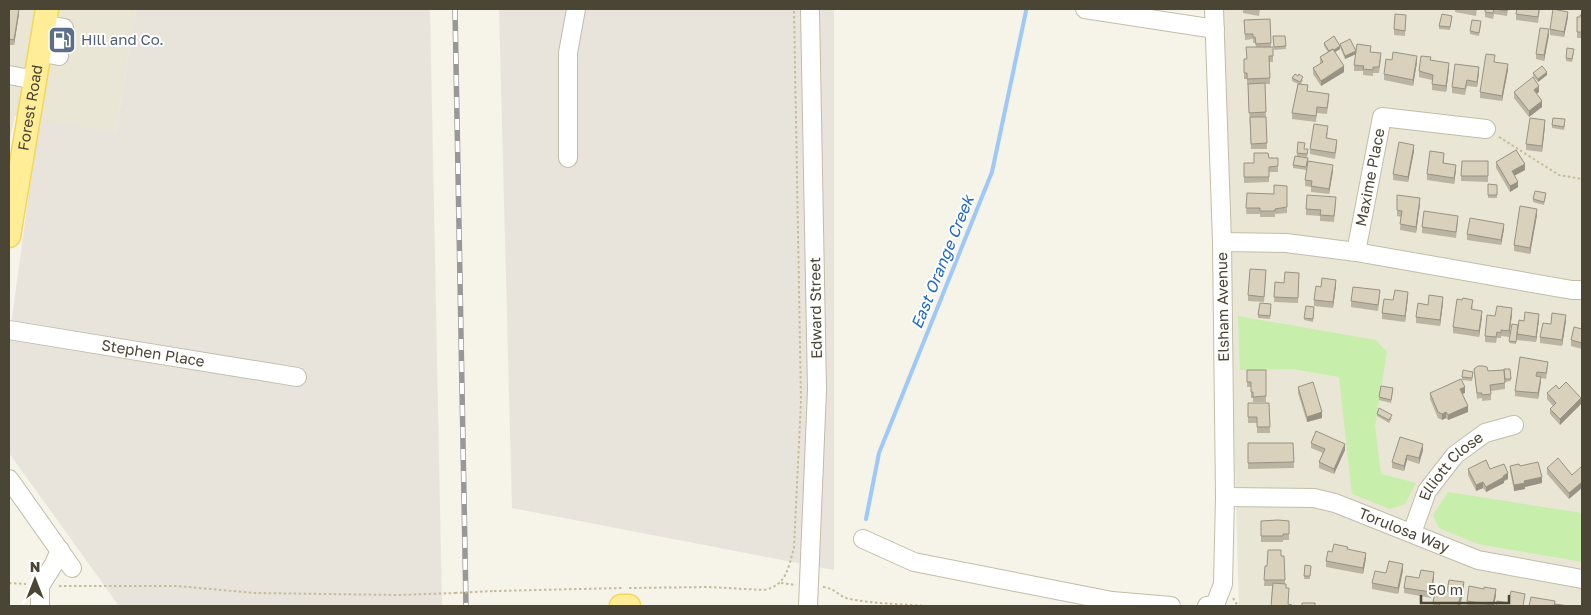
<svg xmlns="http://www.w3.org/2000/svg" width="1591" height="615" viewBox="0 0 1591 615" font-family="'Golos Text',sans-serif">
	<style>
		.residential { fill: #eae6d5 }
		.industrial { fill: #e8e4dc }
		.green { fill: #c8eeac }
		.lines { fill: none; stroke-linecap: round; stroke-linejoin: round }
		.stream { stroke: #9ec8f9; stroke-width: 4 }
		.minor-casing { stroke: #c2bda9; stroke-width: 20 }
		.major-casing { stroke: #f2d75a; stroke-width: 25 }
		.path { stroke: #c6bc99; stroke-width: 2; stroke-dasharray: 2.5 2.5; stroke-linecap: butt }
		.minor { stroke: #fff; stroke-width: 18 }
		.major { stroke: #ffee97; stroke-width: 22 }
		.rail-casing { stroke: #989898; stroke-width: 5.5 }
		.rail { stroke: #fff; stroke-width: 4; stroke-dasharray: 11; stroke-linecap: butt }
		.path-bridge { stroke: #c6bc99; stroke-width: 2; stroke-dasharray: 2.5 2.5; stroke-linecap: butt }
		.wall { fill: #bbb4a2 }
		.shaded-wall { fill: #989284 }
		.building { fill: #d9d1bc; stroke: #989284 }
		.labels { text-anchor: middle; stroke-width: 4; stroke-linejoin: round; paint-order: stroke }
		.service-label { font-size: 15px; fill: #4e5e75; stroke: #fff; text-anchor: start }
		.street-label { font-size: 15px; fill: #4a4535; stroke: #fff }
		.water-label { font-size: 16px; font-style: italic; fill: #216ac3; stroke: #fff }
	</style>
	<rect width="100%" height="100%" fill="#f6f3e8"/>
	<path class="residential" d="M9 9H136L116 132 15 116 9 143Z
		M1222 9H1582V606H1239Z"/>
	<path class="industrial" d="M136 9H430L442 606H119L9 453V340L39 119 116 132Z
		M499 9H834V570L512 508Z"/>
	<path class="green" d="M1238 316 1376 340 1387 352 1375 426 1381 474 1416 483 1405 504 1390 509 1352 494 1339 377 1292 369 1240 370Z
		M1448 492 1582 513V562L1478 544 1439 528 1433 515Z"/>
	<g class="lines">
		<path class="stream" d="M866 519 879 453 992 172 1026 11"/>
		<g class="minor-casing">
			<g id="minor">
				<path d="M1085 9 1215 29"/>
				<path d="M44 25 64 28 62 37"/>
				<path d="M39 52 59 56 60 47"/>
				<path d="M9 75 35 80"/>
				<path d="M568 158V53L576 9"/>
				<path d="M1222 242 1286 243 1356 252 1572 290H1582"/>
				<path id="s1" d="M1356 252 1382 117 1486 129"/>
				<path id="s2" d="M9 330 297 377"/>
				<path d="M9 479 72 568"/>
				<path id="s3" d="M1225 497 1314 498 1335 503 1478 560 1582 579"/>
				<path id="s4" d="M1412 533 1427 491 1455 455 1485 433 1514 425"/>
				<path d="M863 539 914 562 1112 601 1171 606"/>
				<path d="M40 606V586L54 564 60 550"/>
				<path d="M808 606 817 390 810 9"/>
				<path d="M1207 606 1215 605 1223 584 1225 497 1222 242 1214 9"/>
			</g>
		</g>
		<g class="major-casing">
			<g id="major">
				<path id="s5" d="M9 236 47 9"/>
				<path d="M621 606H629"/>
			</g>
		</g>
		<path class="path" d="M1499 137 1559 175 1582 179
			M9 583 26 584
			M781 583 796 585
			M59 586H177L255 593 398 595 455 593
			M823 587C835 588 839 597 850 599 875 604 902 604 928 606
			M629 588 709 587 764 590C787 585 788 568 794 548L801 401 794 9
			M494 591 622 588
			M1233 598 1238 606"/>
		<use href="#minor" class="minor"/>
		<use href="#major" class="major"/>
		<g class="rail-casing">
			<path id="rail" d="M455 9 466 606"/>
		</g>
		<use href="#rail" class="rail"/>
		<path class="path-bridge" d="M455 593 494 591"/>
	</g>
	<path class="wall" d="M9 9 19 14 14 45H9Z
		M1243 9H1260L1259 16 1243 13Z
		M1455 9H1477L1476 16 1455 12Z
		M1485 9H1508L1507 16 1494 14 1493 19 1485 17Z
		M1540 9 1538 23 1516 20V14Z
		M1582 15V38H1577V17H1580Z
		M1568 17 1564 37 1550 35V29Z
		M1270 19 1271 47H1273V62H1270V84H1265L1267 149H1251L1248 85H1247V79H1244V59H1247L1256 47 1255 43H1253V39L1245 40 1244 20Z
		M1452 19 1450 30 1439 29V26Z
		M1406 21 1405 36 1394 35V29Z
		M1481 24 1479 36 1470 34V31Z
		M1549 35 1544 61 1536 59V54Z
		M1273 36H1285L1286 49 1274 50Z
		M68 37 65 48 56 46V43Z
		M1324 43 1340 49 1335 52 1344 72 1321 86 1313 74V68L1320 64V57L1328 52 1324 46Z
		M1340 44 1356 54 1345 59 1340 47Z
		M1371 52 1381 59 1379 73H1373V76L1363 75V71H1354V65Z
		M1574 52 1572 62 1566 61V58Z
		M1431 60 1449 69 1446 92 1432 90V80L1419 77V71Z
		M1417 62 1413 86 1384 80V74Z
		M1508 70 1502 101 1480 98V92Z
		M1479 73 1477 87 1467 86 1465 95 1452 93V87Z
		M1533 73 1547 75 1538 82 1533 76Z
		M1292 78 1303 80 1301 84 1307 91 1329 100 1327 114 1317 113 1316 122 1292 119V113L1298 84 1292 81Z
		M1514 92H1539L1536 94 1542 107 1529 117 1514 98Z
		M1565 122 1564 130 1552 128V125Z
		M1545 126 1542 152 1526 150V144Z
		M1328 132 1327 138 1337 146 1335 159 1310 154V149Z
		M1414 151 1408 182 1393 180V174Z
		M1308 152 1307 157 1297 156V153Z
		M1269 158H1278V172H1269V182L1244 183V163H1254Z
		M1444 159V163L1456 170 1454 184 1427 180V174Z
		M1308 161 1306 170 1293 168V165Z
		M1462 161H1488V182L1461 181Z
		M1496 162 1525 170 1514 176 1518 187 1510 192 1496 168Z
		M1333 171 1329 194 1311 192V187L1305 186V180Z
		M1488 184 1497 185V198H1488Z
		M1287 186V213L1275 214V217H1260V214H1246L1247 193 1274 194Z
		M1397 195 1420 204 1416 233 1400 230 1401 217 1397 216Z
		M1546 196 1544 205 1533 202V199Z
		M1336 203 1334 222 1320 221V216L1306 215V209Z
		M1537 215 1530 254 1514 251V245Z
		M1458 222 1456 238 1422 233V227Z
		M1504 229 1501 245 1467 240V234Z
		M1299 273 1298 303 1274 302 1275 282 1284 283Z
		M1266 276 1264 302 1248 301V295Z
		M1336 285 1333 308 1314 306V300L1321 287Z
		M1380 296 1378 311 1351 307V301Z
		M1408 297 1405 322 1382 319V313L1393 300Z
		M1443 303 1440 326 1416 323V317L1428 305Z
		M1271 304 1270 319 1258 318V315Z
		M1473 305 1472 310 1482 317 1479 337 1453 333V327Z
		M1314 310 1313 322 1304 320V318Z
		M1512 314 1509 337 1501 336V338H1497L1496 343 1485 342V336L1495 316Z
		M1539 320 1536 342 1517 340V334L1516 344 1509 343V341L1518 325 1524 321Z
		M1566 321 1562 346 1540 343V337L1551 324Z
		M1582 329V349L1571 346V340Z
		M1520 357 1548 367 1546 379 1541 378 1538 399 1515 396V391Z
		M1474 369 1488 371 1510 369 1511 381 1505 382V389L1491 391V400L1482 401V398L1477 399Z
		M1247 370H1266V402H1253V398H1251V387H1247Z
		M1473 375 1472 381 1462 380V377Z
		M1298 387 1322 418 1307 422 1298 393Z
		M1559 389 1581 404 1560 425 1550 414V409L1553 406 1547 399V393Z
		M1393 391 1391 403 1379 400V397Z
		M1430 393H1465L1462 394 1468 412 1448 420 1446 418 1442 420 1438 418 1430 399Z
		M1248 403H1269L1270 433H1257V423H1248Z
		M1377 414 1392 418 1389 423 1377 416Z
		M1400 437 1423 450 1419 464 1407 460 1404 471 1392 468V462Z
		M1248 443H1293L1294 468 1248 469Z
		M1311 443 1345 450 1334 474 1319 468V462L1323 453 1311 448Z
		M1510 466H1520L1542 483 1525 487V489L1514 491 1510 471Z
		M1547 468 1572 475 1569 499 1547 474Z
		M1468 469H1490L1508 479 1504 481V483L1486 492 1483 488 1476 491 1468 475Z
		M1261 521H1289V540H1283V542H1261Z
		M1332 552 1366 558 1363 574 1326 567V561Z
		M1281 556H1284L1285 584 1288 604 1271 606 1272 586H1264L1265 566H1267Z
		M1305 565 1311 566 1310 579H1304Z
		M1403 570 1398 594 1372 589V583L1386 573Z
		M1419 578H1434L1431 598 1404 593V588Z
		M1464 588 1460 606H1433V602L1447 592Z
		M1496 595 1494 606H1467V601Z"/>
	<path class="shaded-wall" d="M19 9V14L14 45V40Z
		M1568 12V17L1564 37V32Z
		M1549 29V35L1544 61V55Z
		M1340 46V49L1330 55V52Z
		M1356 51V54L1345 59V56Z
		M1417 56V62L1413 86V80Z
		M1449 63V69L1446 92V86Z
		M1508 64V70L1502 101V96Z
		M1344 66V72L1321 86V81Z
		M1479 67V73L1477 87V82Z
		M1547 72V75L1538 82V79Z
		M1539 86V92L1534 96V90Z
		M1542 101V107L1529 117V111Z
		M1545 120V126L1542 152V146Z
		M1414 145V151L1408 182V177Z
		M1525 164V170L1512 177V171Z
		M1333 165V171L1329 194V189Z
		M1456 165V170L1454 184V178Z
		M1518 182V187L1510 192V186Z
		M1420 198V204L1416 233V227Z
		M1537 209V215L1530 254V248Z
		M1504 224V229L1501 245V240Z
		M1336 280V285L1333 308V302Z
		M1408 292V297L1405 322V316Z
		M1443 297V303L1440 326V320Z
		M1512 308V314L1509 337V331Z
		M1482 311V317L1479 337V331Z
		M1539 314V320L1536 342V337Z
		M1566 315V321L1562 346V340Z
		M1541 377V382L1538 399V393Z
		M1465 387V393L1460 395V389Z
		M1581 398V404L1560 425V419Z
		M1468 406V412L1448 420V415Z
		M1322 412V418L1307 422V417Z
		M1446 412V418L1442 420V414Z
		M1345 444V450L1334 474V469Z
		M1423 444V450L1419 464V458Z
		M1407 455V460L1404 471V466Z
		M1508 473V479L1504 481V483L1486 492V487Z
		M1542 477V483L1525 487V489L1514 491V485L1524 481Z
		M1483 482V488L1476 491V485Z
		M1582 482V488L1569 499V493Z
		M1366 553V558L1363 574V568Z
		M1403 564V570L1398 594V588Z
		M1434 572V578L1431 598V592Z
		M1464 582V588L1460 606H1458Z
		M1496 589V595L1494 606H1493Z"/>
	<path class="building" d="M9 9H19L14 40 9 39Z
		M1485 9H1494L1493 13 1485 12Z
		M1495 9H1507V11Z
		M1517 9H1539L1538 17 1516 14Z
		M1553 9 1568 12 1564 32 1550 29Z
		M1395 14 1406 15 1405 31 1394 29Z
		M1442 14 1452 16 1450 27 1439 26Z
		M1580 15H1582V32H1577V17H1580Z
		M1270 19 1271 43 1256 44 1255 37H1253V34H1245L1244 20Z
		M1472 20 1481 21 1479 33 1470 31Z
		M1540 28 1549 29 1544 55 1536 54Z
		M57 33 68 35 65 45 56 43Z
		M1273 36H1285L1286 46 1274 47Z
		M1334 36 1340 46 1334 50 1333 49 1329 51 1324 43Z
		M1350 39 1356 51 1345 56 1340 44Z
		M1357 44 1371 46 1370 52 1381 53 1379 67H1373V70L1363 69 1364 66 1354 65Z
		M1246 47H1273V56H1269L1270 78 1247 79V73H1244V59H1247Z
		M1567 48 1574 49 1572 59 1566 58Z
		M1333 49 1344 66 1321 81 1313 68 1323 62 1320 57Z
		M1393 52 1417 56 1413 80 1384 74 1386 59 1392 60Z
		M1486 54 1495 55 1494 62 1508 64 1502 96 1480 92Z
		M1421 56 1431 57 1430 60 1449 63 1446 86 1432 84 1433 75 1419 71Z
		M1455 64 1479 67 1477 82 1467 80 1465 89 1452 87Z
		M1542 66 1547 72 1538 79 1533 73Z
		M1295 74 1298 76 1299 74 1303 77 1300 82 1292 78Z
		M1533 77 1539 86 1534 90 1542 101 1529 111 1514 92Z
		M1265 83 1266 112 1249 113 1248 84Z
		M1298 84 1308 85 1307 91 1329 94 1327 108 1317 107 1316 116 1292 113Z
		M1250 117H1266L1267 143 1251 144Z
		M1530 118 1545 120 1542 146 1526 144Z
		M1553 118 1565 119 1564 127 1552 125Z
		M1314 124 1328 126 1326 138 1337 140 1335 153 1310 149Z
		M1298 142 1305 143 1304 149H1308L1307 154 1297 153Z
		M1399 142 1414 145 1408 177 1393 174Z
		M1516 150 1525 164 1512 171 1518 182 1510 186 1496 162Z
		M1430 151 1444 153 1443 163 1456 165 1454 178 1427 174Z
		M1254 153H1268L1269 158H1278V166L1269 167V177H1244V163H1254Z
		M1295 156 1308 158 1306 167 1293 165Z
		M1308 161 1333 165 1329 189 1311 186 1312 181 1305 180Z
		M1462 161H1488V176H1461Z
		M1488 184 1497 185V195H1488Z
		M1274 185 1287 186V207L1275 209V211H1260V208H1246L1247 193 1274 194Z
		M1535 191 1546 193 1544 202 1533 199Z
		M1307 195 1336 197 1334 216 1320 215 1321 210 1306 209Z
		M1397 195 1420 198 1416 227 1400 224 1402 211 1397 210Z
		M1520 206 1537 209 1530 248 1514 245Z
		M1424 211 1458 216 1456 232 1422 227Z
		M1470 218 1504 224 1501 240 1467 234Z
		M1250 269 1266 270 1264 297 1248 295Z
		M1285 272 1299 273 1298 298 1274 297 1275 282 1284 283Z
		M1322 278 1336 280 1333 302 1314 300 1316 286 1321 287Z
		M1353 287 1380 290 1378 305 1351 301Z
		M1395 290 1408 292 1405 316 1382 313 1384 299 1393 300Z
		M1429 295 1443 297 1440 320 1416 317 1418 303 1428 305Z
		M1463 298 1473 300 1471 309 1482 311 1479 331 1453 327 1457 299 1462 300Z
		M1260 303 1271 304 1270 316 1258 315Z
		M1306 306 1314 307 1313 319 1304 318Z
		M1497 306 1512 308 1509 331 1501 330V333L1497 332 1496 337 1485 336 1487 315 1495 316Z
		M1525 312 1539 314 1536 337 1517 334 1519 320 1524 321Z
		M1552 313 1566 315 1562 340 1540 337 1543 323 1551 324Z
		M1512 324 1518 325 1516 342 1509 341Z
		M1574 327 1582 329V343L1571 340Z
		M1520 357 1548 362 1546 373 1537 372 1536 376 1541 377 1538 393 1515 391Z
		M1478 366H1483L1487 367 1488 371 1504 370 1505 383 1490 385 1491 394 1482 395V393H1477L1474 369Z
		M1504 369H1510L1511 379H1505Z
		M1247 370H1266V396L1253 397V392H1251V382H1247Z
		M1463 370 1473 372 1472 378 1462 377Z
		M1461 379 1465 387 1460 389 1468 406 1448 415 1446 412 1442 414 1438 412 1430 393Z
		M1313 382 1322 412 1307 417 1298 387Z
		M1566 382 1581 398 1560 419 1550 409 1556 403 1547 393 1556 385 1559 389Z
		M1381 386 1393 388 1391 400 1379 397Z
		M1248 403H1269L1270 427H1257V417H1248Z
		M1379 408 1392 415 1389 420 1377 414Z
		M1316 431 1345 444 1334 469 1319 462 1325 449 1311 443Z
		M1400 437 1423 444 1419 458 1407 455 1404 466 1392 462Z
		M1248 443H1293L1294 462 1248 463Z
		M1558 458 1572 475 1581 467 1582 469V482L1569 493 1547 468Z
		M1486 460 1490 469 1504 464 1508 473 1503 476 1504 477 1486 487 1483 482 1476 485 1468 469Z
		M1538 462 1542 477 1524 481 1525 483 1514 485 1510 466 1519 464 1520 466Z
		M1278 520 1289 521V534H1283V536H1261V521Z
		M1334 544 1348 547 1347 549 1366 553 1363 568 1326 561 1328 551 1332 552Z
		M1268 550H1281V556H1284L1285 580H1264L1265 566H1267Z
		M1389 561 1403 564 1398 588 1372 583 1375 571 1386 573Z
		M1305 565 1311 566 1310 576H1304Z
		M1421 570 1434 572 1431 592 1404 588 1406 576 1419 578Z
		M1449 580 1464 582 1458 606H1439L1440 603 1433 602 1436 589 1447 592Z
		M1273 583 1286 584V588H1289L1288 604 1292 605V606H1271Z
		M1469 586 1484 589V587L1496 589 1493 605 1467 601Z
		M1511 591 1525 594 1523 606H1496L1497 601 1508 603Z
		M1531 597 1555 601 1554 606H1529Z
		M1302 603H1315V606H1302Z
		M1555 604 1569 606H1555Z"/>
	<defs>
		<g id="fuel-square" transform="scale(1.4375)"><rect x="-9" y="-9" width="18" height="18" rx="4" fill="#5c6f8a" stroke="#fff"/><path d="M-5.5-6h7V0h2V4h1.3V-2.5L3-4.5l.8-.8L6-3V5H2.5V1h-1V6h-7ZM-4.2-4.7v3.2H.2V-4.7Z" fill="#fff"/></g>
	</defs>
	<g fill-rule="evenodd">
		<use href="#fuel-square" x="62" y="40"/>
	</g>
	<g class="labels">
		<g class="service-label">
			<text x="81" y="45">Hill and Co.</text>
		</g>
		<g class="street-label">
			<text dy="5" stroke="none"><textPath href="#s5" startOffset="130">Forest Road</textPath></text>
			<text dy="5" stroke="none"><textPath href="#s1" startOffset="76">Maxime Place</textPath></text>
			<text transform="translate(1223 307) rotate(-91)" y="5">Elsham Avenue</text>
			<text transform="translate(816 308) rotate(-91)" y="5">Edward Street</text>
			<text dy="5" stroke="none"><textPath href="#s2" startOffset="146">Stephen Place</textPath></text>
			<text dy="5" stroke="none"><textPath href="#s4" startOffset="79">Elliott Close</textPath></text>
			<text dy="5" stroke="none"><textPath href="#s3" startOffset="185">Torulosa Way</textPath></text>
		</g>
		<g class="water-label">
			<text transform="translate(942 262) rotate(-68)" y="6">East Orange Creek</text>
		</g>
	</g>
	<rect width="1591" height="615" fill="none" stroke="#4a4535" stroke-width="20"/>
	<g transform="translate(35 580)" stroke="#ffffff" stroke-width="4" paint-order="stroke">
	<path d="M0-4L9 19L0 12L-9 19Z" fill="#4a4535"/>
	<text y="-8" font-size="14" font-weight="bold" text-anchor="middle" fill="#4a4535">N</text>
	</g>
	<path d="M1421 595v8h88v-8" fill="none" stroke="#4a4535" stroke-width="2.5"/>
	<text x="1428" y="595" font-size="15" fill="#4a4535" stroke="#ffffff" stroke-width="4" paint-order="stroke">50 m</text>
</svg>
